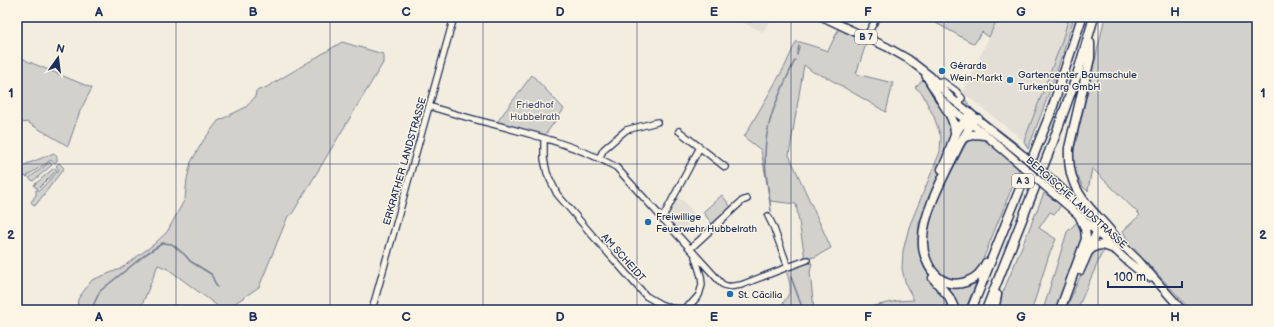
<svg xmlns="http://www.w3.org/2000/svg" width="1274" height="327" viewBox="0 0 1274 327" font-family="'Balsamiq Sans',sans-serif">
	<style>
		.built { fill: #e3dfd6 }
		.green { fill: #d3d1cc; stroke: #778095 }
		.lines { fill: none; stroke-linecap: round; stroke-linejoin: round }
		.stream { stroke: #707a91; stroke-width: 1.5 }
		.minor-casing { stroke: #1b2f5e; stroke-width: 8 }
		.major-casing { stroke: #1b2f5e; stroke-width: 10 }
		.highway-casing { stroke: #1b2f5e; stroke-width: 11 }
		.minor { stroke: #fcf5e5; stroke-width: 5.5 }
		.major { stroke: #fcf5e5; stroke-width: 7 }
		.highway { stroke: #fcf5e5; stroke-width: 8 }
		.major-bridge-casing { stroke: #1b2f5e; stroke-width: 10; stroke-linecap: butt }
		.major-bridge { stroke: #fcf5e5; stroke-width: 7 }
		.grid { fill: none; stroke: #1b2f5e; stroke-width: 1; stroke-opacity: 0.55 }
		.poi-dot { fill: #1f6fb2; stroke: #fcf5e5; stroke-width: 1.5 }
		.labels { text-anchor: middle; stroke-width: 3; stroke-linejoin: round; paint-order: stroke }
		.shield { fill: #fcf5e5; stroke: #5e6a86; stroke-width: 1 }
		.shield-label { font-size: 9px; font-weight: bold; fill: #1b2f5e }
		.poi-label { font-size: 10px; fill: #1b2f5e; stroke: #fcf5e5; text-anchor: start }
		.park-label { font-size: 10px; fill: #49587a; stroke: #fcf5e5 }
		.street-label { font-size: 10px; fill: #1b2f5e; stroke: #fcf5e5 }
		.neatline { fill: none; stroke: #1b2f5e; stroke-width: 1.5 }
		.grid-label { font-size: 13px; text-anchor: middle; font-weight: bold; fill: #1b2f5e }
	</style>
	<rect width="100%" height="100%" fill="#f3ede0"/>
	<filter id="ink" filterUnits="userSpaceOnUse"><feTurbulence type="fractalNoise" baseFrequency=".025" numOctaves="2"/><feDisplacementMap in="SourceGraphic" scale="8" xChannelSelector="R" yChannelSelector="G"/><feConvolveMatrix kernelMatrix="1 2 1 2 8 2 1 2 1" color-interpolation-filters="sRGB"/></filter>
	<g filter="url(#ink)">
		<path class="built" d="M730 17H772L763 32Z
			M998 17H1069L1061 44 1024 141 963 93Z
			M676 197 684 201 699 219 692 226 689 224 681 233 665 216Z"/>
		<path class="green" d="M939 17H998L989 37 982 32 974 44 936 23Z
			M1069 17H1074C1061 62 1045 105 1028 149L1024 141 1061 44Z
			M1105 17H1257V310H1191L1153 269 1127 239 1123 231 1140 215 1092 168 1088 191 1083 187 1071 163Z
			M839 28 867 41 856 74 893 83 886 112 826 77 813 72 804 65 789 155 831 248 815 257 805 258 796 204 770 201 761 150 744 137 785 66 796 42H800L828 51Z
			M342 42 383 54V63L292 214 288 216 259 287 225 310H223L168 269 158 265 140 310H77L78 299 92 280 120 269 153 245 167 232 185 199 187 179 191 162 203 141 218 121 246 107 255 97 256 91 267 87Z
			M17 54 27 61 92 88 80 111 68 146 27 122 17 124Z
			M532 75 564 109 545 135 497 122Z
			M924 79 941 104 953 131 947 154 919 223C917 239 917 256 926 271 931 279 938 285 943 293 946 298 948 305 951 310H864V308L897 301 914 300 906 285 902 269 903 251 909 227 940 152 941 137 934 117 922 93 915 87Z
			M965 99 972 109 1020 146 964 104 963 102Z
			M972 138C974 138 979 137 981 138 993 142 1010 161 1019 170L981 264 977 272 972 276 959 280 950 279 941 276 931 264 925 241 931 212 966 143Z
			M54 153 57 157V161L54 163 51 160 28 175V177L23 176 17 178V168Z
			M50 162 52 165 33 181 29 178Z
			M59 163 64 168 35 206 31 202 36 195V190H40L59 170 56 166Z
			M54 168 57 170 39 188H36L34 185Z
			M1044 193 1061 205 1055 214 1050 212 1039 228 1056 239 1049 255 1032 309 1030 310H998L999 302Z
			M722 195 731 207 712 224 703 212Z
			M1077 222 1083 235 1058 310H1043L1067 232Z
			M1098 248H1107L1101 255 1077 310H1066C1073 293 1085 261 1098 248Z
			M812 263 810 272 814 310H778C791 292 793 292 786 270L804 264Z
			M978 279 965 310H957L940 282Z"/>
		<g class="lines">
			<path class="stream" d="M797 55 799 46
				M771 211C769 193 765 174 765 156 765 120 781 91 795 60
				M791 277 802 307 799 310
				M91 310 100 291 146 254 163 243 172 244 185 255 190 261 211 274 217 287"/>
			<g class="minor-casing">
				<path id="minor" d="M866 37 877 17
					M934 86 937 82 942 81 956 91 962 98 958 104
					M429 106C491 127 558 135 616 167L722 284C728 288 734 286 741 285L788 267 773 226 768 216
					M679 131 725 167
					M544 139V159L547 173 557 194 593 236 646 296 660 304 671 308 683 309 691 304 699 295 702 285 701 276 695 257
					M599 158 604 149 626 130 657 122
					M662 219 700 147
					M690 249 742 201 747 199
					M788 267 807 260
					M372 310 454 17"/>
			</g>
			<g class="major-casing">
				<path id="major" d="M823 17 887 47 908 59 930 76 952 99 1024 156
					M926 76 939 97 951 109 981 131 1021 165
					M1050 178 1099 224
					M1046 187C1064 202 1081 217 1098 233 1115 249 1130 266 1150 278
					M1114 237 1138 260 1182 310"/>
			</g>
			<g class="highway-casing">
				<path id="highway" d="M1090 43V58L1069 148C1068 171 1073 188 1088 206 1098 218 1109 227 1117 240
					M939 97C946 109 955 119 955 133
					M968 112C969 115 971 120 970 124 969 131 962 139 959 145 947 170 923 212 923 239 922 252 928 269 938 277 955 291 979 281 986 263
					M963 138 976 134 984 135
					M942 169C946 162 949 154 951 146 956 132 960 118 978 119
					M1089 251C1097 242 1106 245 1116 250
					M1080 270 1097 232 1095 220
					M933 278 949 297 955 310
					M971 310 1051 112 1082 17
					M986 310 1053 142 1077 75 1094 17
					M994 310 997 295
					M1060 310 1086 239 1085 228 1080 217"/>
			</g>
			<use href="#minor" class="minor"/>
			<use href="#major" class="major"/>
			<use href="#highway" class="highway"/>
			<g class="major-bridge-casing">
				<path id="major-bridge" d="M1024 156 1050 178
					M1021 165 1046 187"/>
			</g>
			<use href="#major-bridge" class="major-bridge"/>
		</g>
	</g>
	<path class="grid" d="M176 17V310M330 17V310M483 17V310M637 17V310M791 17V310M944 17V310M1098 17V310M17 164H1257"/>
	<g class="poi-dot">
		<circle cx="942" cy="71" r="4"/>
		<circle cx="1010" cy="80" r="4"/>
		<circle cx="648" cy="222" r="4"/>
		<circle cx="730" cy="294" r="4"/>
	</g>
	<g class="labels">
		<g class="shield">
			<rect x="855" y="30" width="22" height="14" rx="3"/>
			<rect x="1012" y="174" width="22" height="14" rx="3"/>
		</g>
		<g class="shield-label">
			<text x="866" y="40">B 7</text>
			<text x="1023" y="184">A 3</text>
		</g>
		<g class="poi-label">
			<text x="950" y="69">Gérards<tspan x="950" dy="12">Wein-Markt</tspan></text>
			<text x="1018" y="78">Gartencenter Baumschule<tspan x="1018" dy="12">Turkenburg GmbH</tspan></text>
			<text x="656" y="220">Freiwillige<tspan x="656" dy="12">Feuerwehr Hubbelrath</tspan></text>
			<text x="738" y="298">St. Cäcilia</text>
		</g>
		<g class="park-label">
			<text x="535" y="108">Friedhof<tspan x="535" dy="12">Hubbelrath</tspan></text>
		</g>
		<g class="street-label">
			<text transform="translate(404 161) rotate(-74)" y="4">ERKRATHER LANDSTRASSE</text>
			<text transform="translate(1077 202) rotate(42)" y="4">BERGISCHE LANDSTRASSE</text>
			<text transform="translate(624 257) rotate(48)" y="4">AM SCHEIDT</text>
		</g>
	</g>
	<rect width="1274" height="327" fill="none" stroke="#fcf5e5" stroke-width="44"/>
	<g transform="translate(58 58) rotate(14)" stroke="#fcf5e5" stroke-width="3" paint-order="stroke">
	<path d="M0-3L7 15L0 10L-7 15Z" fill="#1b2f5e"/>
	<text y="-6" font-size="11" font-weight="bold" text-anchor="middle" fill="#1b2f5e">N</text>
	</g>
	<path d="M1108 281v6h74v-6" fill="none" stroke="#1b2f5e" stroke-width="2"/>
	<text x="1114" y="281" font-size="12" fill="#1b2f5e" stroke="#fcf5e5" stroke-width="3" paint-order="stroke">100 m</text>
	<rect x="22" y="22" width="1230" height="283" class="neatline"/>
	<g class="grid-label">
		<text x="99" y="16">A</text>
		<text x="253" y="16">B</text>
		<text x="406" y="16">C</text>
		<text x="560" y="16">D</text>
		<text x="714" y="16">E</text>
		<text x="868" y="16">F</text>
		<text x="1021" y="16">G</text>
		<text x="1175" y="16">H</text>
		<text x="11" y="97">1</text>
		<text x="1263" y="97">1</text>
		<text x="11" y="239">2</text>
		<text x="1263" y="239">2</text>
		<text x="99" y="321">A</text>
		<text x="253" y="321">B</text>
		<text x="406" y="321">C</text>
		<text x="560" y="321">D</text>
		<text x="714" y="321">E</text>
		<text x="868" y="321">F</text>
		<text x="1021" y="321">G</text>
		<text x="1175" y="321">H</text>
	</g>
</svg>
